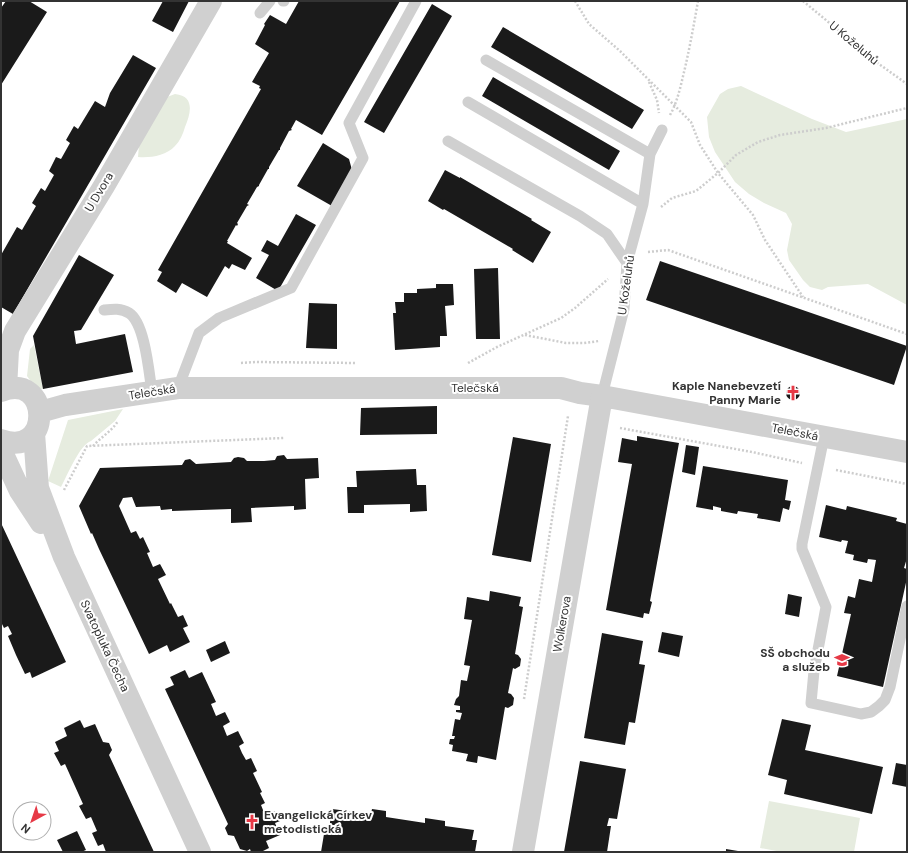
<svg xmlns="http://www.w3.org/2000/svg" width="908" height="853" viewBox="0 0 908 853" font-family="'DM Sans',sans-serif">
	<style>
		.green { fill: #e6ecdf }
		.building { fill: #1a1a1a }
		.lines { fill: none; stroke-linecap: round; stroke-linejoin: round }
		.path { stroke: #cdcdcd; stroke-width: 2.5; stroke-dasharray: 2 2; stroke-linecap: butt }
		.service { stroke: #d0d0d0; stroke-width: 11 }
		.minor { stroke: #d0d0d0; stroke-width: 22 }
		.tertiary { stroke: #d0d0d0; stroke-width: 22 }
		.labels { text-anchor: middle; stroke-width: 4; stroke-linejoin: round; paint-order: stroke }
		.street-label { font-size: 12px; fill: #333; stroke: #fff }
		.poi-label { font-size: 12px; font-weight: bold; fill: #333; stroke: #fff; text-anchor: end }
	</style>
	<rect width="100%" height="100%" fill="#fff"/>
	<path class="green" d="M741 86 812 119 846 132 907 119V305L868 284 828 287 822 290 810 287 803 280 789 260 787 250 792 224 786 213 764 203 749 194 735 182 715 152 709 137 707 117 720 94 728 89Z
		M175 94C195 96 191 113 185 127 183 134 180 141 175 146 166 156 150 158 138 157L139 145 167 97Z
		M34 345 43 389H36L27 376 30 349Z
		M123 409 115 421 91 441C80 444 67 476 61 487L48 481 68 420Z
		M769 801 860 818 854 852H782L760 848Z"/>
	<path class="building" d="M6 1H29L47 12 1 85V8Z
		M163 1H189L173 32 152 21Z
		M299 1H400L322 135 296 120 291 129 292 130 289 131 280 148V150H279L269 167V169H268L259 185V186L257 187 247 204 249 205 247 206 237 223 238 224 237 226 236 225 227 241H228L227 243 252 258 245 270 232 264 229 269 225 266 207 297 182 283 176 293 157 281 162 272 158 270 261 89 259 88 260 86 252 82 269 53 255 44 265 25 264 24 270 15 286 24Z
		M432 4 452 16 384 133 364 122Z
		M503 27 644 110 632 129 491 47Z
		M133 55 156 68 13 314 1 307V255L17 227 22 230 36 206 32 203 41 188 45 191 54 175 49 171 56 157 61 159 70 143 66 140 74 126 78 129 95 101 105 107 110 93Z
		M493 77 620 151 609 170 482 96Z
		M323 143 349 159 352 170 332 206 297 186Z
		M445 170 460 178V177L532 219 531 220 551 232 533 263 512 250 513 249 444 209 443 210 428 201Z
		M296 214 316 225 278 291 256 278 269 255 261 251 267 240 278 246Z
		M79 255 114 275 81 330 74 331 76 344 125 334 133 372 43 389 33 336Z
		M660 261 907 346 894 385 646 300Z
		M498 268 500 339H476L474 269Z
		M436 284H453L454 305 445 306 447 336H440V347L395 350 393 313H396L395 302H404V293H417V289L436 288Z
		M309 303 337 304V349L306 348Z
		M786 393a7 7 0 1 1 14 0a7 7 0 1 1-14 0Z
		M437 406V434L360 435 361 408Z
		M637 436 679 443 650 601 652 602 649 614 644 613 643 618 606 610 632 464 618 462 622 438 637 441Z
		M513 437 551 444 531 562 492 555Z
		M686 445 699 447 695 475 682 472Z
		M284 455 287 459 318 458 319 478 305 479 306 509 294 510V506L251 508 252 522 231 523V509L172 511V509L161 510 160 506 136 507 132 497 123 498 119 506 131 533 136 531 140 539 143 537 150 552 147 553 153 567 160 564 166 575 158 579 170 604 171 603 178 617 183 615 188 626 183 628 190 642 170 652 167 645 149 654 99 549 92 533 91 534 79 506 100 468 182 465 185 460 190 459 196 464 231 462 234 458 238 457 244 458 247 461H264L275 460 277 456Z
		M703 466 788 480 785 500 791 501 789 510 783 508 780 522 757 518 758 514 738 511 737 514 721 511V508L713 506V510L696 507Z
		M416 469 417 485H426L427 511 410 512V504L364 505V513H348L347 487H357L356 471Z
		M826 505 846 510 847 506 897 518 896 521 907 524V558L904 568 907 569V578L883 687 837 676 851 614 844 613 848 596 855 598 859 579 872 582 876 560 868 559 867 563 853 560 854 555 845 553 848 541 842 540 841 542 819 537Z
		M1 523 66 662 32 678 30 672 25 674 16 655 8 636 12 634 8 626 4 628 1 622Z
		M490 591 521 597 519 606 523 607 515 654 518 655 521 659 520 666 515 669 513 668 508 693 511 694 514 698 513 705 508 708 505 707 496 760 478 756 477 763 466 761 468 754 452 751 453 745 449 744 450 739H454L455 736H452L455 719 460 720 462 713 456 712V710H460V706L454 705 456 699 459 696 461 680 467 681 470 666 464 665 472 620 464 619 467 597 489 601Z
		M788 594 802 597 799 617 785 614Z
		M662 632 683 636 679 657 658 652Z
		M602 633 643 641 639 664 645 665 635 723 629 722 625 745 584 738Z
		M225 641 230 653 211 662 206 650Z
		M185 670 189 678 202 672 216 702 211 704 216 716 225 712 230 722 223 726 227 736 238 731 244 743 239 746 242 753 246 760 251 758 257 771 253 773 262 792 260 793 265 803 261 805 265 815 275 811 280 821 275 823 280 835 266 841 269 848 261 852H251L250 849 247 851 240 849 234 836 228 835 225 828 228 824 165 689 174 685 170 677Z
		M782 719 811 725 805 750 883 767 872 814 784 794 787 780 768 775Z
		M80 720 84 728 95 724 103 742 109 743 112 750 109 755 154 852H106L103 844 98 846 92 833 97 831 91 817 86 819 79 806 83 804 65 764 61 766 54 753 59 751 55 742 67 736 64 728Z
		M580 761 626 769 617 819 609 818 607 826H611L607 852H564Z
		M896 763 907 765V787L892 784Z
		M332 809 371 814 372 809 386 811V817L425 823V818L445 821V826L474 830 472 840H477L475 852H321L325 828 329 829Z
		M77 831 86 850 81 852H63L57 840Z
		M726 849 738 851V852H726Z"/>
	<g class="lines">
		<path class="path" d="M575 1 589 24 620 51 691 122 700 145 718 173 753 215 765 240 803 297
			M803 1 879 64 907 84
			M649 82 657 100 659 113
			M670 115C678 101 681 84 685 68 690 46 694 24 698 1
			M661 207 672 198 696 191 718 173 736 155 758 142 780 135 826 128 907 108
			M648 252 668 250 907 334
			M525 335 566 343H584L599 341
			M241 363 256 362 356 363
			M468 363 497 347 561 318 575 308 608 279
			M620 428 752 452 802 463
			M93 446C101 437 112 431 118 421
			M836 470 907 484
			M64 490 87 446 284 438
			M524 699 568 416"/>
		<path class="service" d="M283 1H284
			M260 13 270 1
			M486 60 650 154
			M468 102 643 204
			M448 141 580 216 607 234 627 263
			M104 310C113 309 121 308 129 313 145 323 149 373 152 392
			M178 388 199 333 219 318 291 288 363 158 349 123 416 1
			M602 396 624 309 627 263 643 204 650 154 662 130
			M824 437 802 544V549L826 607 814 671 811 703 861 714 871 712 879 706 885 700 890 687 907 606"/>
		<path class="minor" d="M6 389 8 350 15 331 104 186 211 1
			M1 391C51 371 53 459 1 440
			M40 412 65 405 178 388H561L580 393 602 396
			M34 433 38 488 64 557 200 852
			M1 450 20 491 41 523"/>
		<path class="tertiary" d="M523 852 602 396 907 452"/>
	</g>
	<defs>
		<g id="church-bare" transform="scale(1.2)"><path d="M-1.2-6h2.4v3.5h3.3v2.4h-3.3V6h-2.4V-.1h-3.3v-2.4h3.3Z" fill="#e63946" stroke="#fff" stroke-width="2.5" paint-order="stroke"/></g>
		<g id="university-bare" transform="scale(1.2)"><path d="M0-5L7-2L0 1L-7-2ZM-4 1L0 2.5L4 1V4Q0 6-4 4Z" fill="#e63946" stroke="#fff" stroke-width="2.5" paint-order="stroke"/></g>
	</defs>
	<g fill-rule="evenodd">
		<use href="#church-bare" x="793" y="393"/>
		<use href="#university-bare" x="842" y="660"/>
		<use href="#church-bare" x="252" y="822"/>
	</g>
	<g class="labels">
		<g class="street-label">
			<text transform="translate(854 43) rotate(40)" y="4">U Koželuhů</text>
			<text transform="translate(99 192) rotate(-59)" y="4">U Dvora</text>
			<text transform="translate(626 285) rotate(-82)" y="4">U Koželuhů</text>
			<text x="475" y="392">Telečská</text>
			<text transform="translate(152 392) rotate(-9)" y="4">Telečská</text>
			<text transform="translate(795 432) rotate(11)" y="4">Telečská</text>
			<text transform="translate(562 624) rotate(-80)" y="4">Wolkerova</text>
			<text transform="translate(105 646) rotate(65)" y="4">Svatopluka Čecha</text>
		</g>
		<g class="poi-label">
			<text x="781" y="390">Kaple Nanebevzetí<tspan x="781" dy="14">Panny Marie</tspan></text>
			<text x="830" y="657">SŠ obchodu<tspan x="830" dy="14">a služeb</tspan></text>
			<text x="264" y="819" text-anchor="start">Evangelická církev<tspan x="264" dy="14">metodistická</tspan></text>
		</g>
	</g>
	<rect width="908" height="853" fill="none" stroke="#333333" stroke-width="4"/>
	<g transform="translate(32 821) rotate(220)"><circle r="19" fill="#ffffff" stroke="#adadad"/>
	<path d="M0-3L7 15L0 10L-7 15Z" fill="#e63946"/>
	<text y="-6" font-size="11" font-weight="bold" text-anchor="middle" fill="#333333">N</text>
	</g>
</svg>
